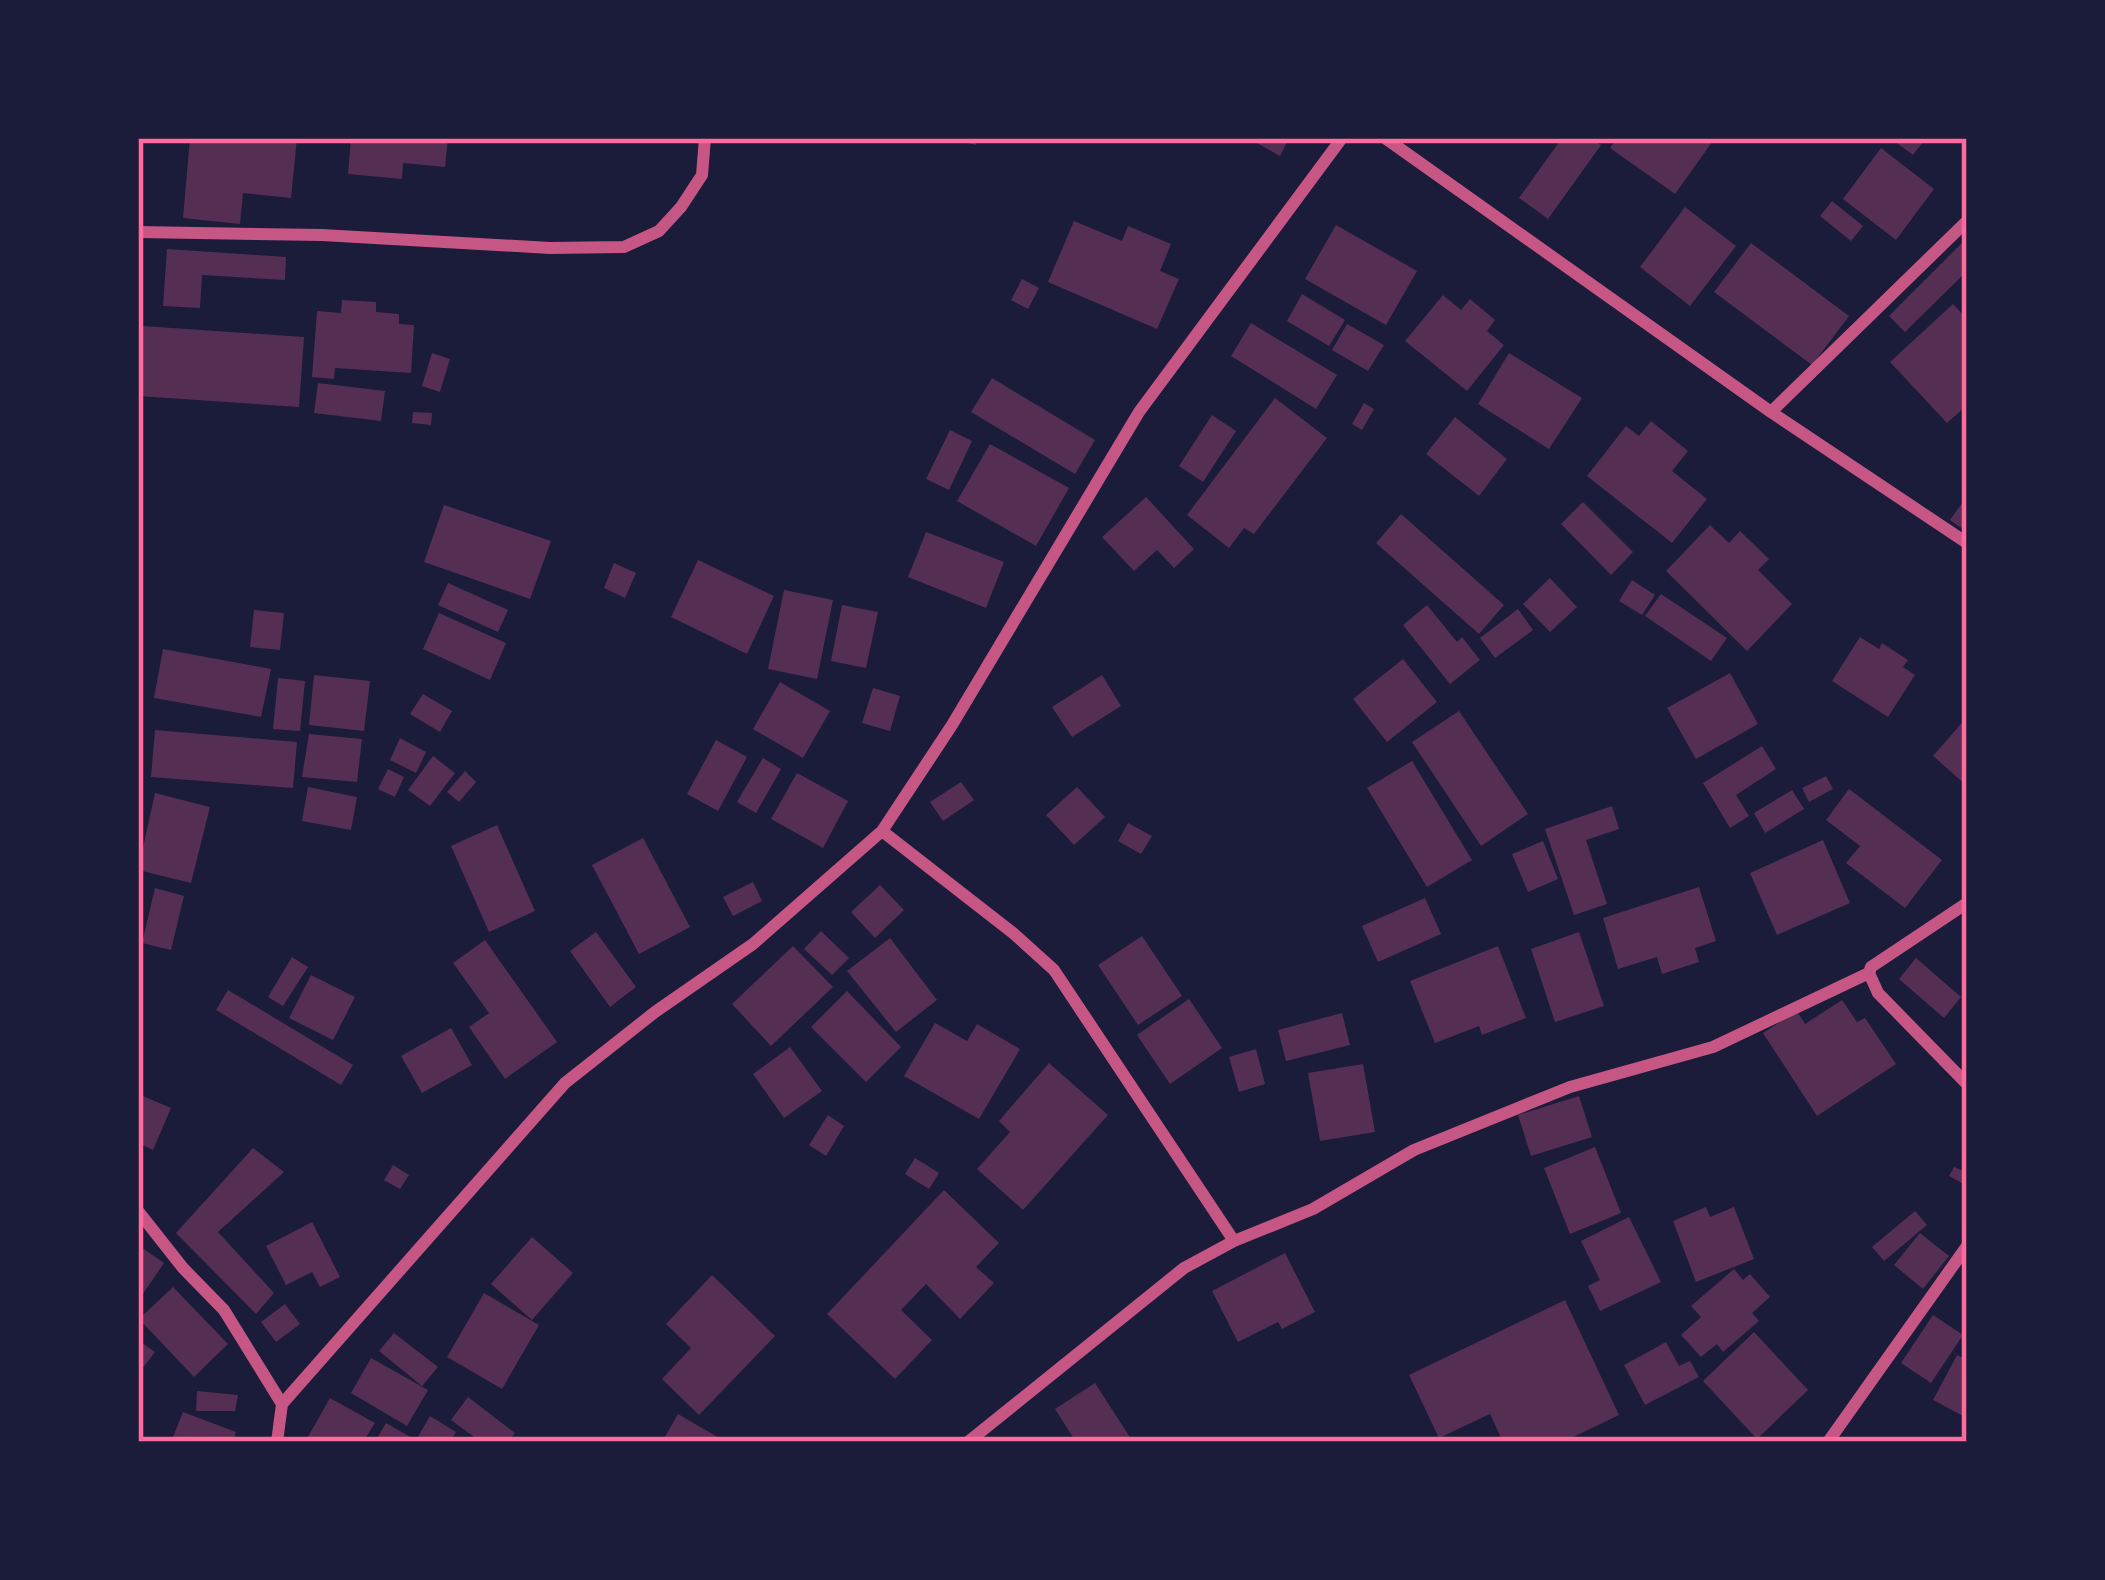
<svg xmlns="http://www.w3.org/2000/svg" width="2105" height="1580" viewBox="0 0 2105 1580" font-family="Inter,sans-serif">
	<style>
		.building { fill: #542f53 }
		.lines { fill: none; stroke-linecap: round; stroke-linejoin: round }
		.minor { stroke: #c65784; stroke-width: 12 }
		.neatline { fill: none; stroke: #ff6b9d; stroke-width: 4.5 }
	</style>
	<rect width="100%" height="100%" fill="#1b1b3a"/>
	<path class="building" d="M190 138H297L291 198 243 193 240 224 183 218Z
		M351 138H448L445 167 403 163 402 179 348 174Z
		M948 138H977L976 145Z
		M1248 138H1289L1280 156Z
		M1562 138H1591L1601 145 1548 219 1519 198Z
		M1617 138H1715L1675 194 1610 148Z
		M1890 138H1926L1913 155Z
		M1881 148 1934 189 1896 240 1843 199Z
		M1832 201 1863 226 1851 241 1820 216Z
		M1685 207 1736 246 1690 306 1640 267Z
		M1074 221 1122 241 1128 226 1171 244 1160 271 1179 279 1157 329 1048 282Z
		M1336 225 1417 271 1386 325 1305 279Z
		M1967 238V271L1905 332 1889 316Z
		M1751 243 1849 316 1812 365 1714 292Z
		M167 249 286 257 285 280 202 275 200 308 163 306Z
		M1022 279 1039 288 1028 309 1011 300Z
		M1302 294 1345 320 1329 346 1287 321Z
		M1443 295 1461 310 1470 299 1495 320 1487 331 1504 345 1467 391 1405 341Z
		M342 300 376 302V312L399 314V324L414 325 411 373 335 368 334 379 312 377 317 311 341 313Z
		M1953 304 1967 319V405L1947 423 1890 362Z
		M1251 323 1337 375 1316 409 1231 356Z
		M1347 324 1384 345 1368 371 1332 350Z
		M143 326 304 337 299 407 138 396Z
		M432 353 450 359 440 392 422 386Z
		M1509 353 1582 398 1549 449 1478 404Z
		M992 378 1095 440 1075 474 971 412Z
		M318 383 385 391 381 421 314 413Z
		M1275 398 1327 438 1254 534 1244 528 1229 548 1187 515Z
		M1364 403 1374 409 1362 430 1352 424Z
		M413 412 432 413 431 425 412 423Z
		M1212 415 1236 431 1203 482 1179 466Z
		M1455 417 1507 459 1479 496 1426 454Z
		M1651 421 1688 451 1672 471 1707 499 1672 543 1587 476 1626 426 1639 436Z
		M950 430 972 441 949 490 926 479Z
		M990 444 1069 488 1036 546 957 501Z
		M1967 496V532L1950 520Z
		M1146 497 1194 549 1174 568 1157 550 1134 571 1102 537Z
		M1583 502 1633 552 1611 575 1561 524Z
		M444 505 551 541 530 599 424 562Z
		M1401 514 1504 605 1479 634 1376 543Z
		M1710 525 1729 543 1740 531 1769 559 1758 570 1792 604 1747 651 1666 571Z
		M926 532 1004 562 986 608 908 577Z
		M698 560 774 596 747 654 671 617Z
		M614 563 636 573 625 598 604 588Z
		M1550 578 1577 607 1550 632 1523 604Z
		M1632 580 1655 595 1642 615 1619 601Z
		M448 583 508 610 498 632 438 605Z
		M784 590 833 600 817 679 768 669Z
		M1661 594 1727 638 1711 661 1645 616Z
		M842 605 878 612 866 668 831 661Z
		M1427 605 1457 642 1462 637 1480 660 1450 684 1403 625Z
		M1518 609 1533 630 1495 658 1480 638Z
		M254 610 284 613 280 650 250 647Z
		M439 613 506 643 490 680 423 649Z
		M1860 637 1879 649 1882 643 1908 660 1903 667 1915 675 1888 717 1832 681Z
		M163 649 271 669 261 717 154 698Z
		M1403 659 1437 702 1387 742 1353 699Z
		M1730 673 1758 724 1696 759 1667 708Z
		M314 675 370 681 364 731 309 725Z
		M1102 675 1121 706 1072 737 1052 707Z
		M278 678 305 681 300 731 273 729Z
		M780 682 830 711 803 758 753 729Z
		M873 688 900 696 890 731 862 723Z
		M423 694 452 711 440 732 410 714Z
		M1459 711 1528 814 1481 846 1412 742Z
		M1967 717V786L1933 756Z
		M155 730 297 742 293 788 151 777Z
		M309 734 362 739 357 782 302 777Z
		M400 738 426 752 416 773 390 760Z
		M716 740 747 757 718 811 687 794Z
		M1762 746 1776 769 1736 795 1749 816 1730 828 1703 783Z
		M433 756 455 773 430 806 408 790Z
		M763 758 781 769 756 813 737 802Z
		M1412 761 1472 860 1427 887 1367 788Z
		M388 769 404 777 395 797 378 789Z
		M465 771 476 782 459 802 447 792Z
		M797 773 848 801 823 848 771 819Z
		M1826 776 1833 789 1809 802 1802 788Z
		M961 782 974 800 943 821 930 802Z
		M308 787 357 797 351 830 302 821Z
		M1077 787 1105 817 1074 845 1046 815Z
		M1849 789 1942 860 1905 908 1846 863 1860 846 1826 820Z
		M1792 790 1804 809 1765 833 1754 813Z
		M155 793 210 807 191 883 138 870Z
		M1612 806 1619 829 1586 840 1607 904 1574 915 1545 829Z
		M1128 823 1152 836 1141 854 1118 841Z
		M497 825 535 911 489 932 451 846Z
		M643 838 690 927 639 954 592 865Z
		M1823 840 1850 903 1777 935 1750 873Z
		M1543 841 1558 879 1528 892 1512 854Z
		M753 882 762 901 733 916 723 897Z
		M880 885 904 910 875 938 851 912Z
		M1699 887 1716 941 1695 948 1699 962 1662 974 1657 957 1618 969 1603 918Z
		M155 888 184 896 171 950 142 943Z
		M1425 898 1441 934 1378 962 1362 926Z
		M821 931 849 958 832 975 804 949Z
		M596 932 636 987 610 1007 570 951Z
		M1579 932 1604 1006 1555 1022 1531 949Z
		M1142 936 1182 996 1138 1025 1098 965Z
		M890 938 937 1000 896 1032 847 971Z
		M485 940 557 1042 505 1079 469 1027 489 1013 453 963Z
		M793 946 833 987 771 1046 732 1004Z
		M1498 946 1526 1018 1482 1035 1479 1026 1435 1043 1410 981Z
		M292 957 308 967 283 1006 268 997Z
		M1916 958 1961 997 1944 1018 1899 979Z
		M311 975 355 997 333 1040 289 1018Z
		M228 990 353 1065 341 1085 216 1010Z
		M847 991 901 1047 866 1082 811 1027Z
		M1189 999 1222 1048 1170 1084 1137 1035Z
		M1842 1000 1857 1022 1865 1018 1896 1064 1817 1116 1763 1033 1797 1011 1805 1024Z
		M1342 1013 1350 1045 1286 1061 1278 1030Z
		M935 1023 967 1041 977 1024 1020 1049 979 1119 904 1076Z
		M451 1028 472 1065 422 1093 401 1056Z
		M790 1047 822 1091 784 1118 753 1074Z
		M1256 1049 1265 1084 1239 1092 1229 1057Z
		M1049 1063 1108 1115 1023 1210 977 1169 1010 1132 999 1121Z
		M1363 1064 1375 1132 1320 1141 1308 1073Z
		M138 1094 171 1108 153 1150 138 1143Z
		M1579 1096 1592 1137 1531 1156 1518 1115Z
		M828 1115 844 1126 826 1156 809 1145Z
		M1595 1147 1621 1213 1570 1234 1544 1168Z
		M253 1148 284 1172 218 1232 274 1293 256 1314 176 1233Z
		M915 1158 939 1173 929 1189 905 1174Z
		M393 1165 409 1175 400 1189 384 1180Z
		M1967 1165V1186L1949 1176 1954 1167 1964 1171Z
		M944 1190 999 1243 976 1267 994 1283 960 1319 926 1284 901 1310 932 1340 895 1379 827 1314Z
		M1706 1207 1710 1217 1734 1207 1754 1259 1696 1282 1673 1221Z
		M1915 1211 1927 1225 1884 1261 1872 1247Z
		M1629 1217 1661 1282 1600 1311 1588 1286 1600 1280 1581 1241Z
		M312 1222 340 1277 320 1287 312 1272 286 1285 266 1246Z
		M1920 1233 1949 1256 1923 1289 1894 1265Z
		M532 1237 573 1273 532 1320 491 1284Z
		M138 1245 164 1263 138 1301Z
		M1285 1253 1315 1312 1282 1329 1278 1322 1238 1342 1212 1291Z
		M1734 1269 1743 1280 1750 1274 1770 1297 1752 1313 1759 1321 1723 1352 1717 1344 1701 1357 1681 1335 1701 1317 1691 1306Z
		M712 1275 775 1336 699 1415 662 1379 691 1348 666 1324Z
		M173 1287 228 1344 194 1377 139 1319Z
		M484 1293 539 1325 502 1389 447 1357Z
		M1565 1300 1619 1415 1563 1442H1503L1490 1414 1439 1438 1409 1375Z
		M285 1304 300 1324 276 1342 261 1322Z
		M1933 1315 1963 1335 1931 1383 1901 1363Z
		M1754 1332 1808 1390 1757 1439 1703 1381Z
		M394 1333 438 1367 422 1386 379 1351Z
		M138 1340 155 1352 142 1369 138 1366Z
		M1666 1342 1679 1366 1690 1361 1699 1377 1645 1405 1624 1365Z
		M1957 1355 1967 1360V1418L1933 1400Z
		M371 1358 428 1390 407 1426 351 1393Z
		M1095 1383 1133 1442H1076L1055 1409Z
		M197 1391 238 1395 235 1411H196Z
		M468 1397 515 1433 508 1442H481L451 1420Z
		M330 1398 375 1423 363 1442H305Z
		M183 1412 236 1432 233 1442H171Z
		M678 1414 726 1442H662Z
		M430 1416 456 1432 450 1442H415Z
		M386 1423 412 1438 410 1442H375Z"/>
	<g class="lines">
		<path class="minor" d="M1385 138 1771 412 1967 543
			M138 232 322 235 550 248 624 247 659 231 681 207 702 175 705 138
			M1771 412 1967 221
			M882 831 1013 933 1054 970 1234 1241
			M1967 903 1871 967 1869 973 1878 993 1967 1084
			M138 1211 183 1268 224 1310 282 1404
			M277 1442 282 1404 565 1083 655 1012 753 944 882 831 952 725 1139 412 1342 138
			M968 1442 1184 1268 1234 1241 1313 1209 1414 1150 1570 1087 1713 1047 1869 973
			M1828 1442 1967 1246"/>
	</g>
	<rect width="2105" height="1580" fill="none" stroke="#1b1b3a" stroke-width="282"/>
	<rect x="141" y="141" width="1823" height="1298" class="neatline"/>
</svg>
